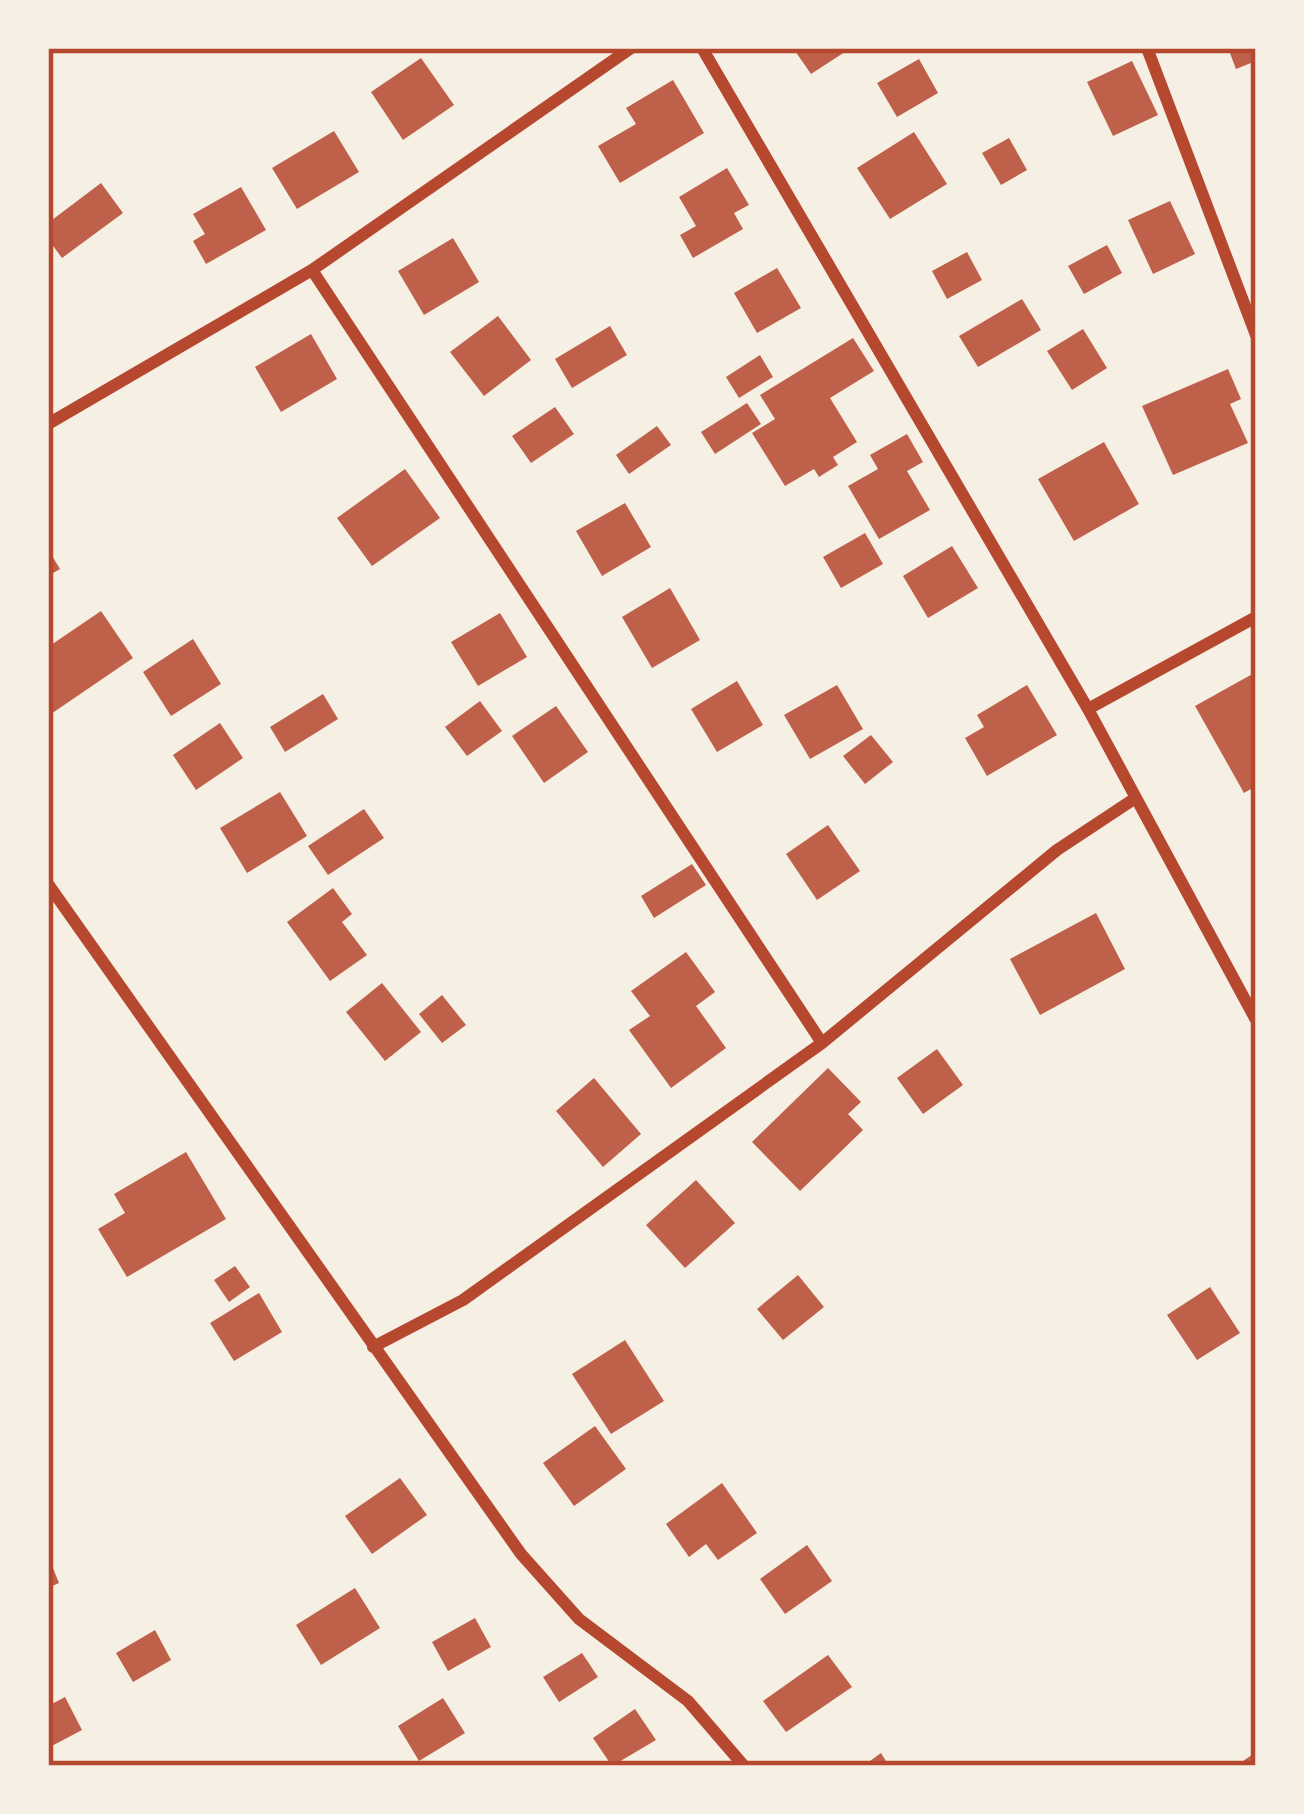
<svg xmlns="http://www.w3.org/2000/svg" width="1304" height="1814" viewBox="0 0 1304 1814" font-family="'Sofia Sans Condensed',sans-serif">
	<style>
		.building { fill: #bf614a }
		.lines { fill: none; stroke-linecap: round; stroke-linejoin: round }
		.minor { stroke: #b5482f; stroke-width: 12 }
		.neatline { fill: none; stroke: #b5482f; stroke-width: 4.5 }
	</style>
	<rect width="100%" height="100%" fill="#f6efe4"/>
	<path class="building" d="M793 48H851L811 74Z
		M1228 48H1256V61L1236 69Z
		M421 58 454 105 403 140 371 92Z
		M919 59 938 93 897 117 877 83Z
		M1132 61 1158 115 1113 136 1087 82Z
		M673 80 704 133 620 183 598 146 636 124 626 108Z
		M334 131 359 172 297 209 272 168Z
		M914 132 947 184 890 219 857 168Z
		M1009 138 1027 170 1001 185 982 153Z
		M727 168 749 205 734 213 743 229 693 258 680 235 696 226 679 197Z
		M101 183 123 213 62 258 48 239V223Z
		M241 187 266 230 206 264 193 241 205 234 193 214Z
		M1170 201 1195 254 1153 274 1128 220Z
		M453 238 479 282 424 315 398 271Z
		M1107 245 1122 273 1084 294 1068 266Z
		M967 252 982 280 947 299 932 271Z
		M777 268 801 308 757 333 734 293Z
		M1022 299 1041 330 978 367 959 336Z
		M498 316 531 360 484 396 450 352Z
		M610 326 627 355 572 388 555 359Z
		M1083 329 1107 368 1072 390 1047 351Z
		M311 334 337 379 281 412 255 367Z
		M853 338 874 371 830 398 857 442 833 457 838 465 819 477 814 469 785 486 752 433 775 419 760 395Z
		M760 355 773 377 739 398 726 377Z
		M1228 369 1241 399 1230 404 1248 443 1173 475 1142 406Z
		M747 403 761 424 715 454 701 432Z
		M555 407 574 434 531 463 512 436Z
		M657 426 671 445 629 474 616 455Z
		M907 434 923 462 907 471 930 510 879 539 848 486 878 469 870 455Z
		M1104 442 1139 504 1074 541 1038 479Z
		M405 469 440 518 372 566 337 518Z
		M625 503 651 547 602 576 576 531Z
		M865 533 883 564 841 588 823 557Z
		M952 546 978 588 928 618 903 576Z
		M48 549 60 569 48 576Z
		M670 588 700 640 652 668 622 617Z
		M101 611 133 658 48 716V647Z
		M500 613 527 657 478 686 451 642Z
		M193 639 221 684 171 716 143 672Z
		M1256 672V786L1244 793 1195 706Z
		M737 681 763 725 717 752 691 709Z
		M837 685 863 729 810 759 784 715Z
		M1027 685 1057 735 987 776 965 738 984 727 977 715Z
		M323 694 338 719 285 752 270 727Z
		M480 701 502 731 467 756 445 727Z
		M556 706 588 752 544 783 512 736Z
		M220 723 243 758 196 790 173 755Z
		M871 735 893 762 865 784 843 756Z
		M280 792 307 836 247 873 220 828Z
		M364 809 384 838 328 875 308 846Z
		M828 825 860 871 817 900 786 854Z
		M692 864 706 885 654 918 641 896Z
		M333 888 352 914 342 922 367 955 330 981 287 922Z
		M1096 913 1125 969 1040 1015 1010 959Z
		M686 952 715 992 696 1006 726 1048 671 1088 629 1030 650 1016 631 991Z
		M382 983 421 1032 385 1061 346 1012Z
		M442 995 466 1025 442 1043 419 1014Z
		M937 1049 963 1085 923 1114 897 1078Z
		M828 1068 861 1102 848 1114 863 1130 800 1191 752 1142Z
		M594 1078 641 1134 603 1167 556 1111Z
		M186 1152 226 1219 127 1277 98 1229 125 1213 114 1194Z
		M696 1180 735 1223 685 1268 646 1225Z
		M235 1266 250 1287 229 1302 214 1280Z
		M798 1275 824 1307 783 1340 757 1309Z
		M1210 1287 1240 1333 1197 1360 1167 1315Z
		M259 1293 282 1332 234 1361 210 1323Z
		M625 1340 664 1401 611 1434 572 1374Z
		M595 1426 626 1469 574 1506 543 1463Z
		M400 1478 427 1515 372 1554 345 1516Z
		M722 1483 757 1533 718 1560 706 1544 689 1557 666 1524Z
		M807 1545 832 1581 785 1614 760 1579Z
		M48 1556 59 1583 48 1588Z
		M355 1588 380 1628 321 1665 296 1625Z
		M475 1618 491 1647 448 1671 432 1642Z
		M155 1630 171 1660 133 1682 116 1653Z
		M582 1653 598 1677 559 1702 543 1677Z
		M828 1655 852 1687 786 1732 763 1701Z
		M65 1697 82 1730 48 1748V1706Z
		M443 1698 465 1733 419 1761 398 1726Z
		M635 1709 656 1740 612 1766 593 1738Z
		M1256 1752V1766H1236Z
		M881 1753 889 1766H863Z"/>
	<g class="lines">
		<path class="minor" d="M702 48 1088 709 1256 1020
			M1147 48 1256 335
			M312 270 822 1043
			M48 424 312 270 631 48
			M1088 709 1256 617
			M48 884 521 1554 579 1619 688 1701 744 1766
			M373 1347 463 1300 822 1043 1057 850 1134 799"/>
	</g>
	<rect width="1304" height="1814" fill="none" stroke="#f6efe4" stroke-width="102"/>
	<rect x="51" y="51" width="1202" height="1712" class="neatline"/>
</svg>
